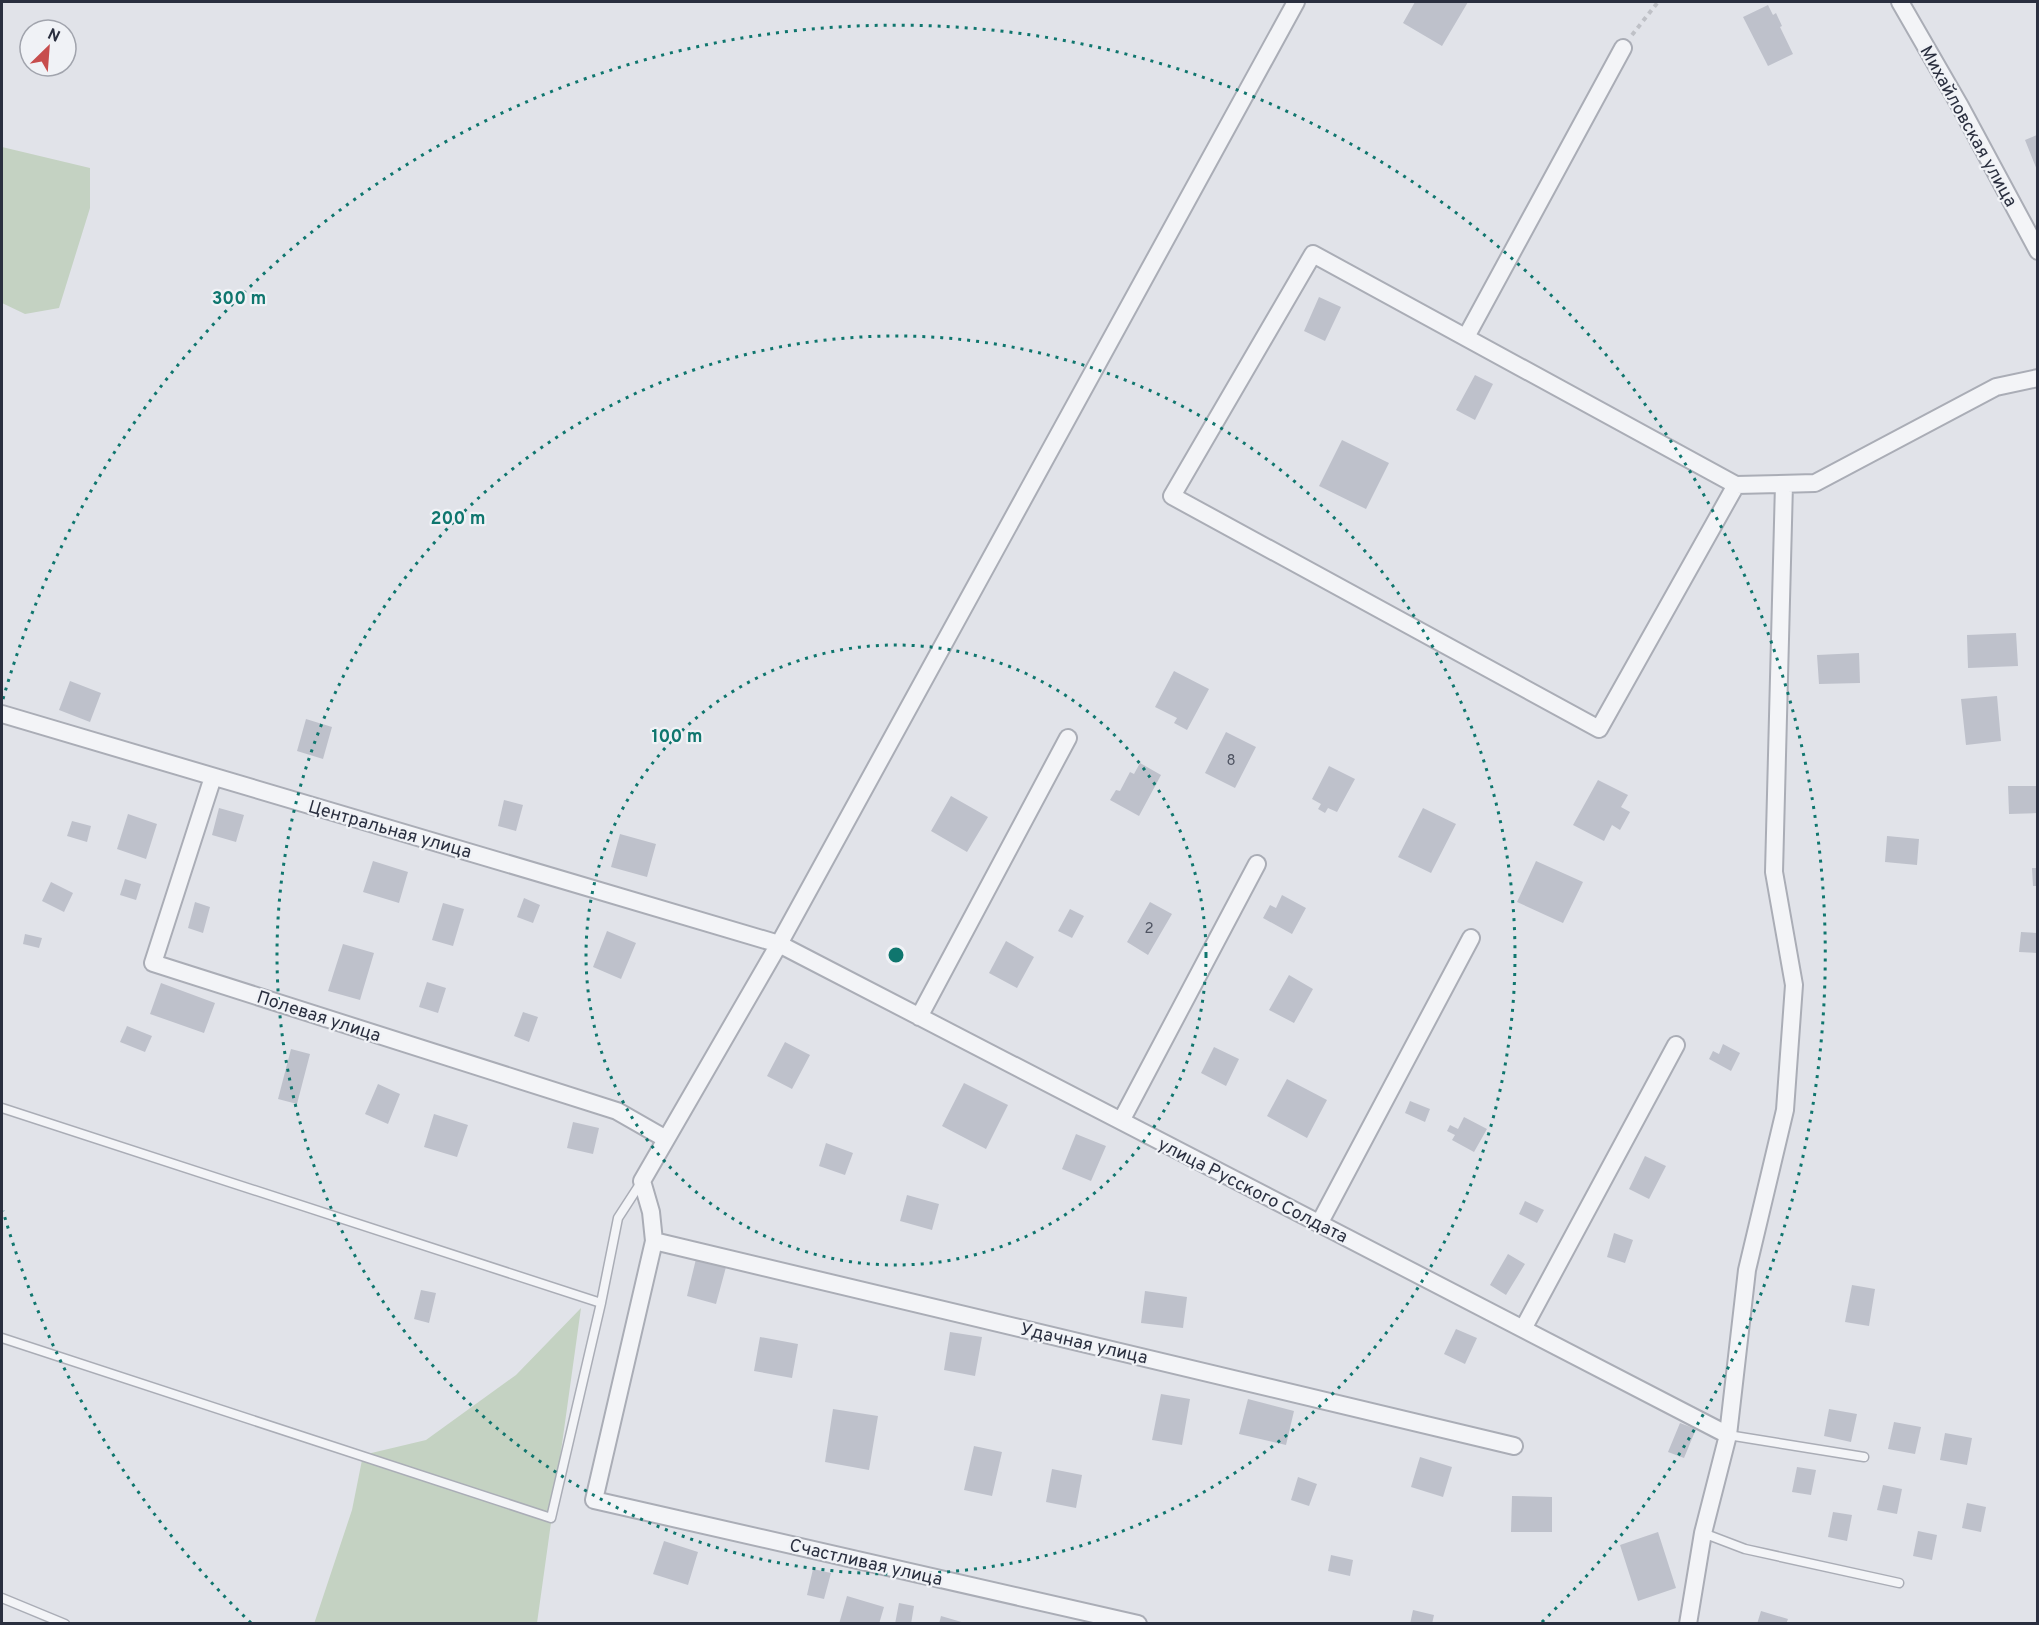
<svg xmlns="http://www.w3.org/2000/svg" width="2039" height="1625" viewBox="0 0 2039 1625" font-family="Overpass,sans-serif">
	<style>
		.green { fill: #c4d2c2 }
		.building { fill: #bec1cb }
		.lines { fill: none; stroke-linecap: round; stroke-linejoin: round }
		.lane-casing { stroke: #aaadb6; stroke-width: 11 }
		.street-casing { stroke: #aaadb6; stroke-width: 20 }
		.path { stroke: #bfc1c7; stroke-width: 4; stroke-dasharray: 4.5 4.5; stroke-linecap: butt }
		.lane { stroke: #f3f4f7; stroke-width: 8 }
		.street { stroke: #f3f4f7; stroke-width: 16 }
		.ring { fill: none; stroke: #0f766e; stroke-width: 3; stroke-dasharray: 3 6 }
		.labels { text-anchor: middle; stroke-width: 4.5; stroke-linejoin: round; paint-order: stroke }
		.number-label { font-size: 15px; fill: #4f5462 }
		.street-label { font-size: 18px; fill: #2a2f3f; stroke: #f0f2f6 }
		.centre { fill: #0f766e; stroke: #f0f2f6; stroke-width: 3 }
		.ring-label { font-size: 18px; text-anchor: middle; font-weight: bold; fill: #0f766e; stroke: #f0f2f6; stroke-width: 4.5; stroke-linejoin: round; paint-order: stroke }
	</style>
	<rect width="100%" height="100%" fill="#e1e3e9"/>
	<path class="green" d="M2 147 90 168V208L59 308 25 314 2 303Z
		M581 1308 537 1623 314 1624 352 1510 363 1455 426 1440 516 1375Z"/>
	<path class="building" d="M1415 2H1468L1442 46 1403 23Z
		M1768 5 1773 15 1776 13 1782 26 1780 27 1793 54 1768 66 1743 17Z
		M2037 135V170L2025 140Z
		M1319 297 1341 307 1325 341 1304 331Z
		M1475 375 1493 384 1475 420 1456 410Z
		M1342 440 1389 463 1366 509 1319 486Z
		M2016 633 2018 666 1968 668 1967 635Z
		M1859 653 1860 683 1819 684 1817 655Z
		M1174 671 1209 689 1187 730 1174 723 1177 718 1155 707Z
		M70 681 101 693 90 722 59 710Z
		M1997 696 2001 741 1966 745 1961 699Z
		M306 719 332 727 323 759 297 751Z
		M1226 732 1256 747 1235 788 1205 773Z
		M1140 763 1161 775 1139 816 1110 800 1116 790 1120 791 1130 772 1134 774Z
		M1329 766 1355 779 1337 812 1328 808 1325 813 1318 809 1321 804 1312 799Z
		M1598 780 1628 795 1621 807 1630 812 1620 830 1612 825 1604 841 1573 825Z
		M2008 786H2038V813L2009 814Z
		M951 796 988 817 967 852 931 831Z
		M504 800 523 805 516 831 498 826Z
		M219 808 244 815 236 842 212 835Z
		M1423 808 1456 824 1431 873 1398 857Z
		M128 814 157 824 146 859 117 849Z
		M72 821 91 826 87 842 67 836Z
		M620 834 656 844 647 877 611 867Z
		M1887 836 1919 839 1917 865 1885 862Z
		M373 861 408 872 399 903 363 892Z
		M1536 861 1583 882 1563 923 1517 902Z
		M2032 868H2038V886H2033Z
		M125 879 141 884 136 900 120 895Z
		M51 882 73 893 64 912 42 901Z
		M1282 895 1306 908 1292 934 1263 918 1270 905 1276 908Z
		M524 898 540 905 533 923 517 917Z
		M195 902 210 907 203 933 188 928Z
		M1150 902 1172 914 1148 955 1127 942Z
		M443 903 464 909 453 946 432 940Z
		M1070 909 1084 916 1072 938 1058 931Z
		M607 931 636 943 621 979 593 967Z
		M2021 932 2038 933V953L2019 952Z
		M25 934 42 938 39 948 23 944Z
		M1006 941 1034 957 1017 988 989 973Z
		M343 944 374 953 360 1000 328 991Z
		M1289 975 1313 989 1294 1023 1269 1010Z
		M427 982 446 988 438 1013 419 1007Z
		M161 983 215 1003 204 1033 150 1014Z
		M523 1012 538 1017 529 1042 514 1036Z
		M127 1026 152 1036 145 1052 120 1042Z
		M785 1042 810 1055 792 1089 767 1076Z
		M1723 1044 1740 1053 1731 1071 1709 1059 1713 1051 1719 1054Z
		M1214 1047 1239 1059 1226 1086 1201 1073Z
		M291 1049 310 1054 297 1104 278 1099Z
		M1287 1079 1327 1100 1307 1138 1267 1116Z
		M964 1083 1008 1105 986 1149 942 1126Z
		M378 1084 400 1094 388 1124 365 1114Z
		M1410 1101 1430 1109 1425 1122 1405 1113Z
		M434 1114 468 1125 457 1157 424 1147Z
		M1464 1117 1487 1129 1474 1152 1452 1140 1455 1135 1447 1131 1450 1125 1458 1129Z
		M573 1122 599 1128 593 1154 567 1148Z
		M1076 1134 1106 1146 1091 1181 1062 1169Z
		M826 1143 853 1153 845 1175 819 1166Z
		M1645 1156 1666 1166 1649 1199 1629 1189Z
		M907 1195 939 1204 932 1230 900 1221Z
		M1525 1201 1544 1210 1537 1223 1519 1214Z
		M1614 1233 1633 1240 1625 1263 1607 1257Z
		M1508 1254 1525 1264 1506 1295 1490 1285Z
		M696 1259 726 1267 716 1304 687 1296Z
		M1852 1285 1875 1289 1869 1326 1845 1322Z
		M421 1290 436 1293 429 1323 414 1319Z
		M1145 1291 1187 1297 1183 1328 1141 1323Z
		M1456 1329 1477 1338 1465 1364 1444 1354Z
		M950 1332 982 1337 975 1376 944 1370Z
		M760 1337 798 1344 792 1378 754 1371Z
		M1161 1394 1190 1399 1182 1445 1152 1440Z
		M1248 1399 1294 1411 1286 1445 1239 1434Z
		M833 1409 878 1416 869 1470 825 1462Z
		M1829 1409 1857 1414 1851 1442 1824 1436Z
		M1894 1422 1921 1427 1915 1454 1888 1449Z
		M1680 1423 1696 1429 1684 1458 1668 1452Z
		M1945 1433 1972 1438 1967 1465 1940 1460Z
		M974 1446 1002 1452 992 1496 964 1490Z
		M1420 1457 1452 1467 1443 1497 1411 1487Z
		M1797 1467 1816 1470 1811 1495 1792 1492Z
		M1052 1469 1082 1475 1076 1508 1046 1502Z
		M1298 1477 1317 1484 1309 1506 1291 1500Z
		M1883 1485 1902 1489 1897 1514 1877 1510Z
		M1512 1496 1552 1497V1532H1511Z
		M1967 1503 1986 1507 1981 1532 1962 1528Z
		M1833 1512 1852 1515 1847 1541 1828 1537Z
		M1918 1531 1937 1535 1932 1560 1913 1556Z
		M1658 1532 1676 1588 1638 1601 1620 1545Z
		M664 1541 698 1552 688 1585 653 1574Z
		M1331 1555 1353 1560 1350 1576 1328 1571Z
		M813 1569 831 1573 824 1599 807 1595Z
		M847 1596 884 1607 879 1624H839Z
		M899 1603 914 1606 911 1624H895Z
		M1413 1610 1434 1615 1432 1624H1410Z
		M1761 1611 1788 1619 1786 1624H1757Z
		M941 1616 965 1623V1624H939Z"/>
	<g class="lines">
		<g class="lane-casing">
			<path id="lane" d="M2 1108 601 1303 618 1218 642 1181
				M2 1338 551 1518 601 1303
				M1728 1435 1864 1457
				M1703 1533 1745 1549 1899 1583
				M2 1598 65 1624"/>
		</g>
		<g class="street-casing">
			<path id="street" d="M1900 2 1960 106 2038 251
				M1466 337 1623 48
				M1736 485 1599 729 1172 496 1313 254 1736 485 1815 483 1996 387 2038 378
				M2 714 779 944 1728 1435
				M213 777 153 963 617 1111 666 1139
				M919 1017 1068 738
				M1121 1121 1257 864
				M1319 1224 1471 938
				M654 1241 1514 1446
				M1523 1329 1676 1045
				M1138 1624 594 1500 654 1241 651 1212 642 1181 779 944 1296 2
				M1688 1624 1703 1533 1728 1435 1747 1270 1785 1110 1794 985 1774 872 1784 484"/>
		</g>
		<path class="path" d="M1632 35 1658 2"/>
		<use href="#lane" class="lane"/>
		<use href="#street" class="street"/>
	</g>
	<g class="ring">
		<circle cx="896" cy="955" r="310"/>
		<circle cx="896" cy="955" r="619"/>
		<path d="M251 1623A929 929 0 0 1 3 1211M3 699A929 929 0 1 1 1541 1623"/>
	</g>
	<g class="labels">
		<g class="number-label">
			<text x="1231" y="765">8</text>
			<text x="1149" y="933">2</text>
		</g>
		<g class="street-label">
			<text transform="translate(1969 126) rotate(61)" y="6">Михайловская улица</text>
			<text transform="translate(390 829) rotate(16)" y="6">Центральная улица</text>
			<text transform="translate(319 1016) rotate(18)" y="6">Полевая улица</text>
			<text transform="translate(1253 1190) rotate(27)" y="6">улица Русского Солдата</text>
			<text transform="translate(1084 1343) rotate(13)" y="6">Удачная улица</text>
			<text transform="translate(866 1562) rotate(13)" y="6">Счастливая улица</text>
		</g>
	</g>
	<circle cx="896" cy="955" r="9" class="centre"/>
	<g class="ring-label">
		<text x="239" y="304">300 m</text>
		<text x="458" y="524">200 m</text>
		<text x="677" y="742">100 m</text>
	</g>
	<rect width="2039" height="1625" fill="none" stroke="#2a2f3f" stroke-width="6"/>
	<g transform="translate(48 48) rotate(25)"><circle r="28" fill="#f0f2f6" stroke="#a1a4ad" stroke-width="1.5"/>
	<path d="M0-4.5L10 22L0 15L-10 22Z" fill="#c74d4d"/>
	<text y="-9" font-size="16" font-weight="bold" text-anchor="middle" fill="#2a2f3f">N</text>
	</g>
</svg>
